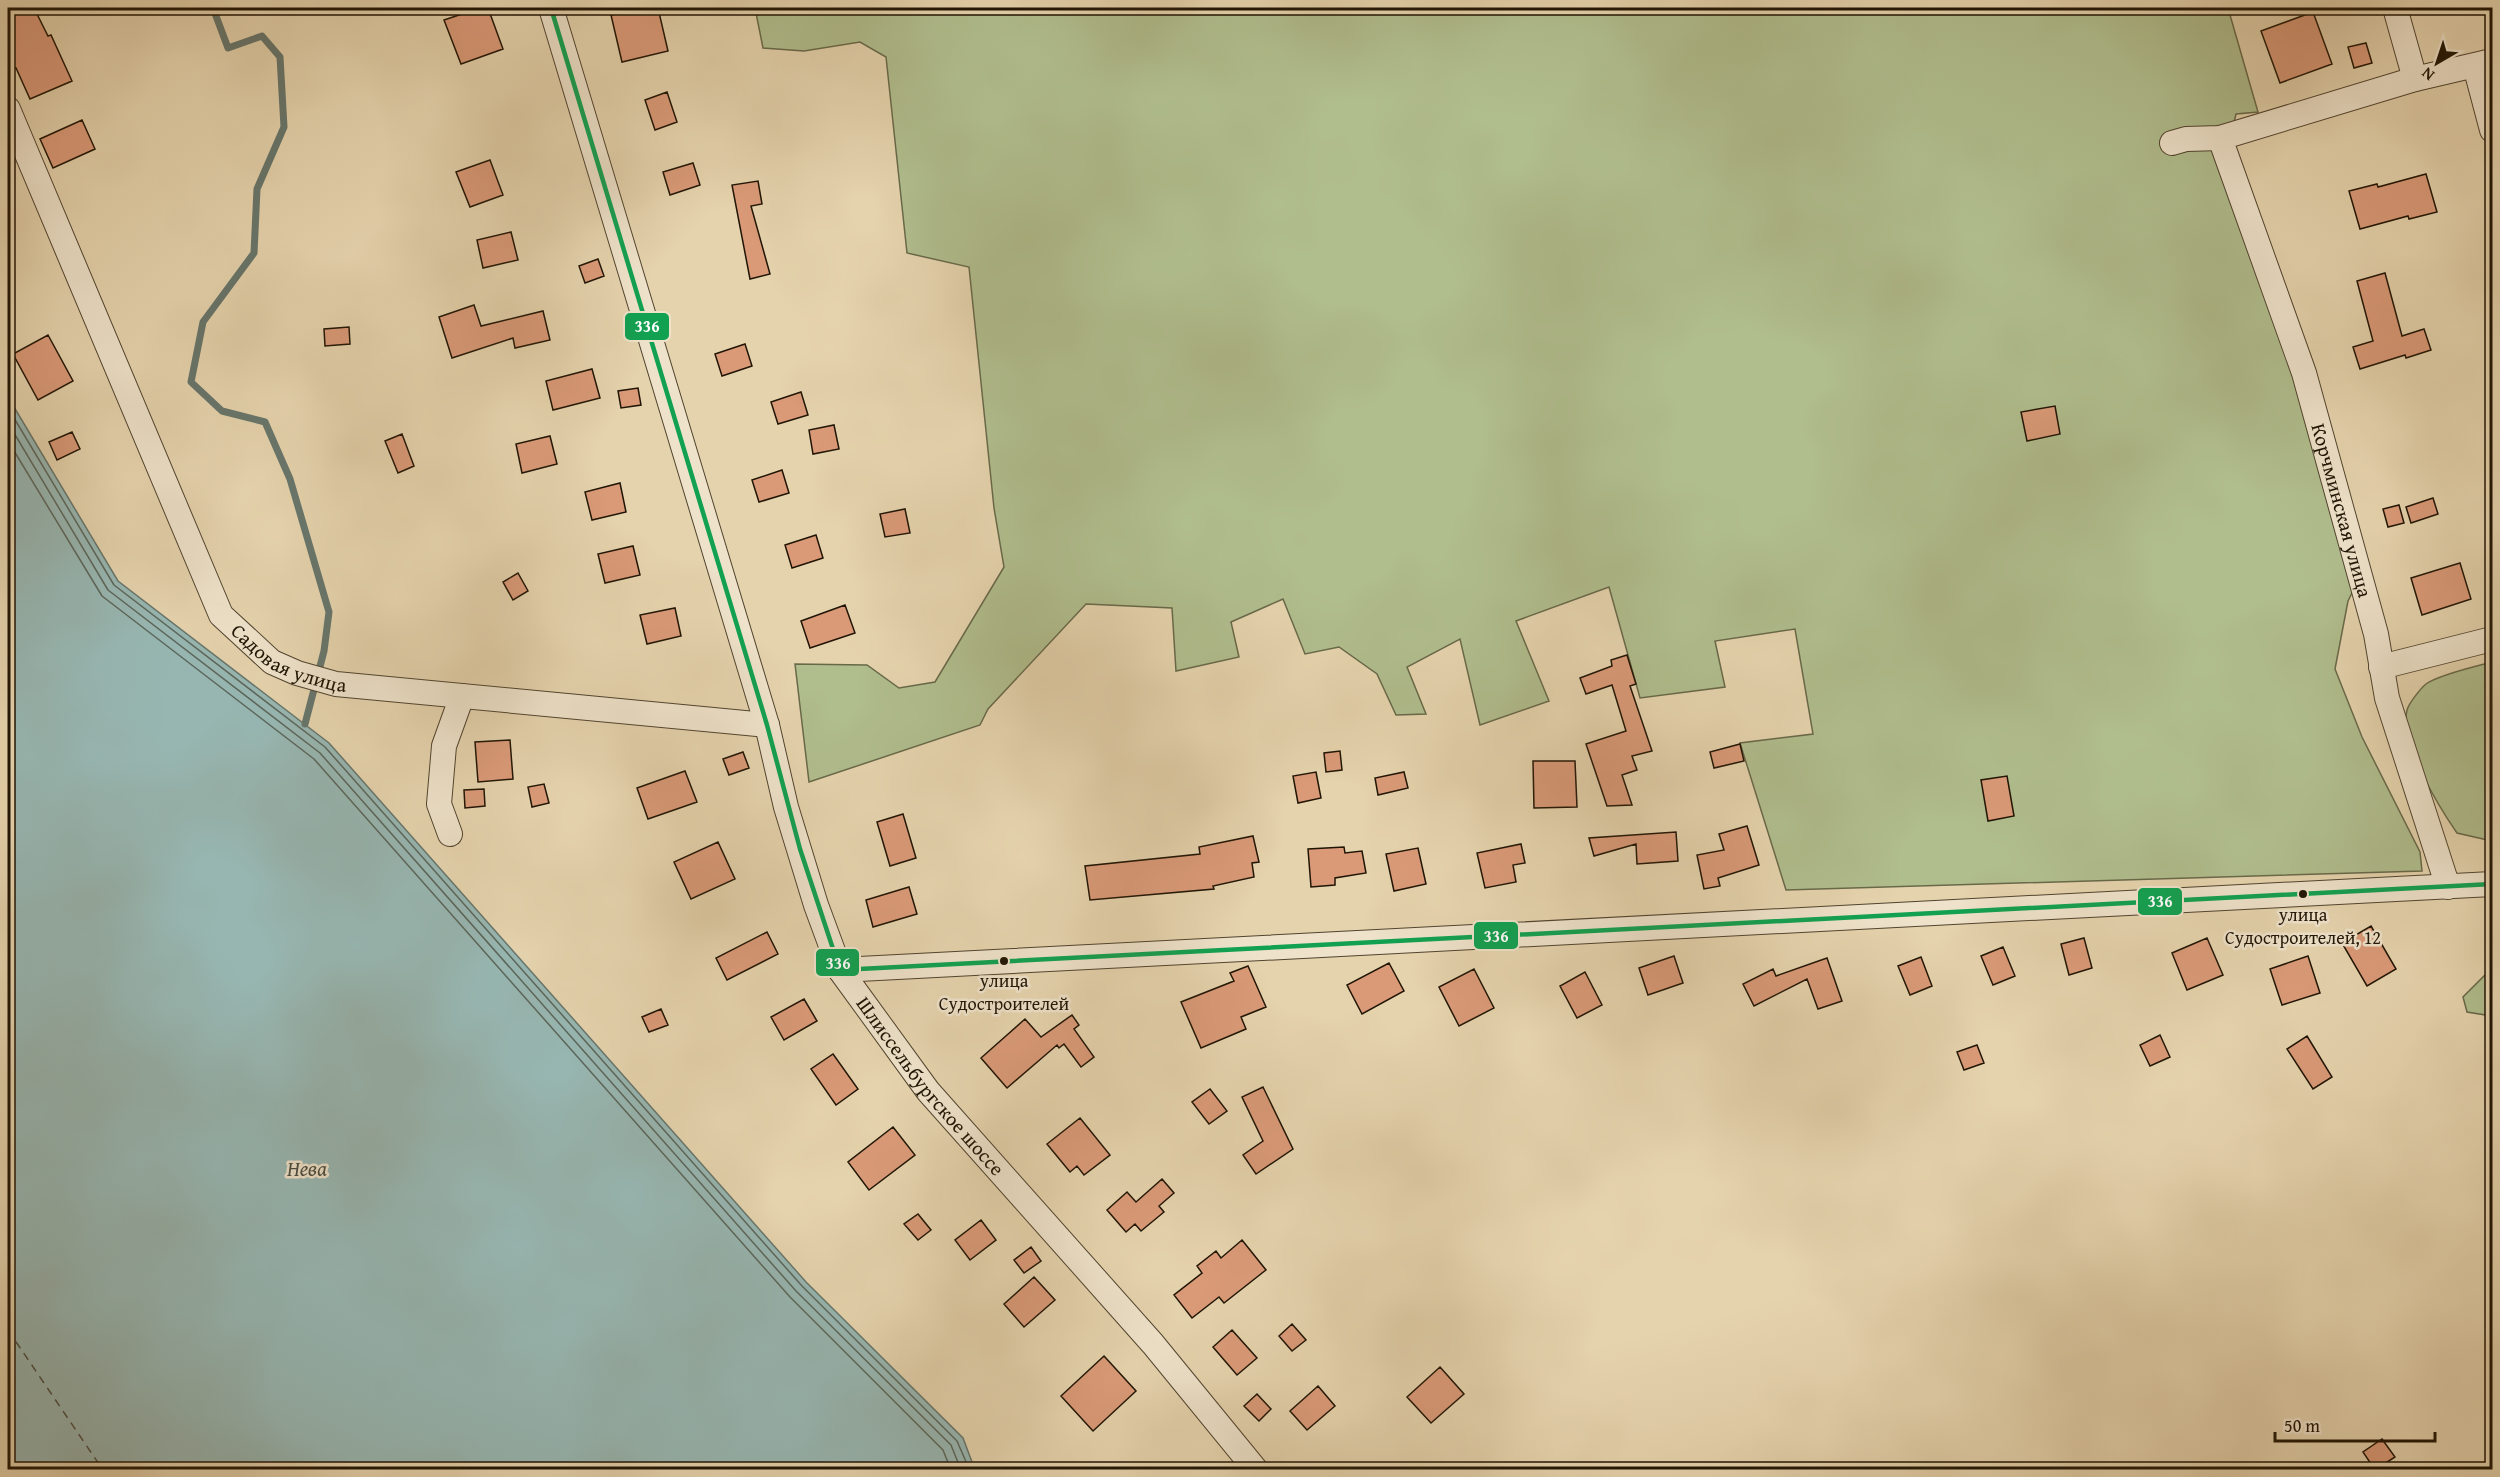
<svg xmlns="http://www.w3.org/2000/svg" width="2500" height="1477" viewBox="0 0 2500 1477" font-family="'Gentium Book Plus',serif">
	<style>
		.green { fill: #b0bd8d; stroke: #686949; stroke-width: 1.5 }
		.water { fill: #97b6b1; stroke: #67766c; stroke-width: 1.5 }
		.lines { fill: none; stroke-linecap: round; stroke-linejoin: round }
		.shore { stroke: #5c665b; stroke-width: 1.5 }
		.stream { stroke: #67766c; stroke-width: 7 }
		.ferry { stroke: #4a4d41; stroke-width: 1.5; stroke-dasharray: 8 6; stroke-linecap: butt }
		.building { fill: #da9a78; stroke: #201505; stroke-width: 1.5 }
		.minor-casing { stroke: #51442f; stroke-width: 26 }
		.minor { stroke: #eee2ca; stroke-width: 24 }
		.bus-1-casing { stroke: #eee2ca; stroke-width: 9 }
		.bus-1 { stroke: #11a151; stroke-width: 4.5 }
		.bus-dot { fill: #201505; stroke: #eee2ca; stroke-width: 2 }
		.labels { text-anchor: middle; stroke-width: 5; stroke-linejoin: round; paint-order: stroke }
		.bus-label { font-size: 18px; fill: #201505; stroke: #eee2ca }
		.street-label { font-size: 20px; fill: #201505; stroke: #eee2ca }
		.water-label { font-size: 21px; font-style: italic; fill: #4a4d41; stroke: #eee2ca }
		.line-badge { stroke: #eee2ca; stroke-width: 2 }
		.badge-label { font-size: 16px; text-anchor: middle; font-weight: bold; fill: #fff }
	</style>
	<rect width="100%" height="100%" fill="#e5d3ad"/>
	<filter id="stains"><feTurbulence type="fractalNoise" baseFrequency=".00333" numOctaves="4"/><feColorMatrix values="0 0 0 0 .2 0 0 0 0 .09 0 0 0 0 .02 0 0 0 .5 -.17"/></filter>
	<radialGradient id="worn" r=".72"><stop offset=".6" stop-color="#630" stop-opacity="0"/><stop offset="1" stop-color="#630" stop-opacity=".3"/></radialGradient>
	<path class="green" d="M755 8H2228L2258 112 2236 114 2227 153 2356 585 2348 601 2335 669 2362 737 2420 852 2422 871 1786 890 1740 743 1813 734 1795 629 1715 641 1725 687 1640 698 1609 587 1516 621 1549 701 1480 725 1460 639 1407 667 1426 714 1396 715 1377 674 1339 647 1305 654 1283 599 1231 622 1239 657 1176 671 1172 608 1086 604 988 709 980 725 809 782 795 664 867 665 899 688 935 682 1004 567 994 508 969 267 907 253 886 57 860 42 804 51 763 48Z
		M2492 662V841L2457 833C2439 807 2399 742 2407 710 2409 703 2421 688 2426 684 2438 675 2477 666 2492 662Z
		M2492 973V1016L2467 1012 2463 997 2485 975Z"/>
	<path class="water" d="M8 397 118 581 329 743 806 1282 963 1438 972 1462 981 1469H8Z"/>
	<g class="lines">
		<path class="shore" d="M8 408 114 585 325 747 802 1286 957 1441 967 1464 972 1470
			M8 423 108 590 320 753 796 1291 951 1445 961 1470
			M8 441 102 596 314 759 790 1297 943 1450 951 1470"/>
		<path class="stream" d="M213 8 228 48 262 36 280 57 284 127 257 189 254 253 203 322 191 382 222 411 265 422 290 479 329 612 324 651 305 724"/>
		<path class="ferry" d="M8 1330 103 1470"/>
	</g>
	<path class="building" d="M8 8H34L48 36 51 35 72 81 30 99 16 68 8 71Z
		M480 8H488L503 49 461 64 444 20Z
		M646 8H658L668 51 622 62 611 15Z
		M2313 12 2332 64 2280 83 2261 31Z
		M2366 43 2372 63 2354 68 2348 47Z
		M667 92 677 122 655 130 645 100Z
		M82 120 95 149 53 168 40 139Z
		M490 160 503 195 470 207 456 172Z
		M693 163 700 185 670 195 663 172Z
		M2426 174 2437 212 2409 219 2408 216 2360 229 2349 191 2377 184 2378 187Z
		M758 181 762 204 751 206 770 274 750 279 732 185Z
		M511 232 518 260 483 268 477 240Z
		M598 259 604 276 585 283 579 266Z
		M2385 273 2402 336 2424 329 2431 350 2406 358 2405 355 2360 369 2353 347 2373 341 2357 281Z
		M474 305 481 326 543 311 550 340 515 348 513 338 452 358 439 317Z
		M349 327 350 344 325 346 324 329Z
		M48 335 73 381 38 400 13 354Z
		M745 344 752 366 722 376 715 354Z
		M592 369 600 398 553 410 546 381Z
		M638 388 641 405 621 408 618 391Z
		M801 392 808 415 778 424 771 402Z
		M2055 406 2060 434 2027 441 2021 412Z
		M834 425 839 449 813 454 809 430Z
		M72 432 80 449 57 460 49 442Z
		M402 434 414 466 398 473 385 441Z
		M550 436 557 464 522 473 516 444Z
		M782 470 789 493 759 502 752 480Z
		M620 483 626 512 592 520 585 492Z
		M2433 498 2438 514 2411 523 2406 507Z
		M2399 505 2404 523 2388 527 2383 509Z
		M905 509 910 533 885 537 880 514Z
		M816 535 823 558 792 568 785 545Z
		M633 546 640 575 605 583 598 554Z
		M2460 563 2471 599 2422 615 2411 578Z
		M518 573 528 591 513 600 503 582Z
		M845 605 855 633 810 648 801 621Z
		M675 608 681 636 647 644 640 615Z
		M1627 655 1636 684 1630 686 1652 751 1632 756 1637 770 1622 775 1632 805 1607 806 1586 744 1626 731 1612 685 1586 694 1580 678 1612 666 1611 660Z
		M510 740 513 779 478 782 475 742Z
		M1740 744 1744 761 1714 768 1710 752Z
		M1340 751 1342 770 1326 772 1324 753Z
		M743 752 749 768 729 775 723 759Z
		M1533 761H1575L1577 807 1534 808Z
		M685 771 697 802 648 819 637 788Z
		M1316 772 1321 798 1298 803 1293 776Z
		M1404 772 1408 788 1378 795 1375 778Z
		M2007 776 2014 816 1988 821 1981 780Z
		M544 784 549 803 532 807 528 787Z
		M484 789 485 806 465 808 464 790Z
		M903 814 916 858 890 866 877 822Z
		M1747 826 1759 865 1718 878 1720 886 1704 889 1697 855 1724 850 1719 834Z
		M1676 832 1678 861 1637 864 1636 844 1594 856 1589 838Z
		M1253 836 1259 862 1252 863 1254 877 1213 886 1214 889 1090 900 1085 866 1200 854 1199 847Z
		M718 842 735 879 691 899 674 862Z
		M1521 844 1525 863 1513 865 1516 882 1485 888 1477 853Z
		M1344 847 1345 853 1362 851 1366 873 1335 878V885L1311 887 1308 849Z
		M1418 848 1426 884 1394 891 1386 854Z
		M909 887 917 914 873 927 866 900Z
		M2371 926 2396 969 2367 986 2342 943Z
		M767 932 778 954 727 980 716 958Z
		M2084 938 2092 968 2069 975 2061 944Z
		M2207 938 2223 975 2187 990 2172 953Z
		M2003 947 2015 976 1993 985 1981 956Z
		M1674 956 1683 983 1648 995 1639 968Z
		M2308 956 2320 993 2282 1005 2270 969Z
		M1921 957 1932 986 1910 995 1898 966Z
		M1827 958 1842 1001 1818 1009 1807 979 1754 1006 1743 984 1773 969 1776 976Z
		M1389 963 1404 991 1362 1014 1347 985Z
		M1248 966 1266 1007 1241 1017 1246 1029 1201 1048 1181 1002 1234 981 1230 973Z
		M1474 969 1494 1008 1459 1026 1439 987Z
		M1585 972 1602 1005 1577 1018 1560 986Z
		M804 999 817 1021 784 1040 771 1017Z
		M661 1009 668 1025 649 1032 642 1017Z
		M1072 1015 1079 1025 1074 1029 1094 1057 1081 1067 1064 1044 1059 1048 1057 1045 1007 1088 981 1058 1025 1019 1041 1037Z
		M2160 1035 2170 1057 2150 1066 2140 1045Z
		M2307 1036 2332 1077 2313 1089 2287 1049Z
		M1977 1045 1984 1063 1964 1070 1957 1052Z
		M833 1054 858 1089 836 1105 811 1069Z
		M1263 1087 1293 1149 1256 1174 1243 1155 1263 1141 1242 1097Z
		M1210 1089 1227 1111 1209 1124 1192 1102Z
		M1080 1118 1110 1155 1084 1175 1077 1166 1070 1172 1047 1144Z
		M893 1127 915 1155 869 1190 848 1162Z
		M1162 1179 1174 1193 1159 1206 1164 1212 1141 1231 1135 1224 1126 1232 1107 1210 1127 1192 1136 1202Z
		M918 1214 931 1230 918 1240 904 1224Z
		M981 1220 996 1240 970 1260 955 1240Z
		M1242 1240 1266 1270 1224 1303 1219 1297 1192 1318 1174 1295 1202 1273 1197 1266 1216 1251 1221 1258Z
		M1031 1247 1041 1261 1024 1273 1014 1260Z
		M1034 1277 1055 1300 1024 1327 1004 1304Z
		M1292 1324 1306 1340 1292 1351 1279 1336Z
		M1232 1330 1257 1358 1237 1375 1213 1347Z
		M1104 1356 1136 1391 1093 1431 1061 1396Z
		M1440 1367 1464 1394 1431 1423 1407 1397Z
		M1318 1386 1335 1406 1307 1430 1290 1411Z
		M1257 1394 1271 1409 1259 1421 1244 1406Z
		M2382 1439 2395 1457 2375 1470 2363 1452Z"/>
	<g class="lines">
		<g class="minor-casing">
			<g id="minor">
				<path id="s1" d="M551 8 767 725 786 807 816 905 840 970 928 1091 1153 1344 1256 1470"/>
				<path d="M2395 8 2415 79"/>
				<path d="M2475 66 2492 130"/>
				<path id="s2" d="M8 109 221 615 272 662 297 673 336 684 767 725"/>
				<path id="s3" d="M2220 138 2304 373 2376 634 2387 698 2448 887"/>
				<path d="M2172 143 2186 139 2220 138 2415 79 2492 61"/>
				<path d="M2381 667 2492 639"/>
				<path d="M450 834 439 804 444 746 462 696"/>
				<path d="M840 970 2492 884"/>
			</g>
		</g>
		<use href="#minor" class="minor"/>
		<g class="bus-1-casing">
			<path id="bus-1" d="M551 8 767 725 800 849 840 970 2492 884"/>
		</g>
		<use href="#bus-1" class="bus-1"/>
	</g>
	<g class="bus-dot">
		<circle cx="2303" cy="894" r="5"/>
		<circle cx="1004" cy="961" r="5"/>
	</g>
	<g class="labels">
		<g class="bus-label">
			<text x="2303" y="921">улица<tspan x="2303" dy="23">Судостроителей, 12</tspan></text>
			<text x="1004" y="987">улица<tspan x="1004" dy="23">Судостроителей</tspan></text>
		</g>
		<g class="street-label">
			<text dy="7" stroke="none"><textPath href="#s3" startOffset="392">Корчминская улица</textPath></text>
			<text dy="7" stroke="none"><textPath href="#s2" startOffset="632">Садовая улица</textPath></text>
			<text dy="7" stroke="none"><textPath href="#s1" startOffset="1152">Шлиссельбургское шоссе</textPath></text>
		</g>
		<g class="water-label">
			<text x="307" y="1176">Нева</text>
		</g>
	</g>
	<g class="line-badge">
		<rect x="624" y="312" width="46" height="29" rx="6" fill="#11a151"/>
		<rect x="2137" y="887" width="46" height="29" rx="6" fill="#11a151"/>
		<rect x="1473" y="921" width="46" height="29" rx="6" fill="#11a151"/>
		<rect x="815" y="948" width="45" height="29" rx="6" fill="#11a151"/>
	</g>
	<g class="badge-label">
		<text x="647" y="332">336</text>
		<text x="2160" y="907">336</text>
		<text x="1496" y="942">336</text>
		<text x="838" y="969">336</text>
	</g>
	<rect width="2500" height="1477" fill="none" stroke="#e5d3ad" stroke-width="30"/>
	<rect x="9" y="9" width="2482" height="1459" fill="none" stroke="#201505" stroke-width="3"/>
	<rect x="15" y="15" width="2470" height="1447" fill="none" stroke="#201505" stroke-width="1.5"/>
	<g transform="translate(2437 63) rotate(219)" stroke="#eee2ca" stroke-width="4.5" paint-order="stroke">
	<path d="M0-4.5L10 22L0 15L-10 22Z" fill="#201505"/>
	<text y="-9" font-size="16" font-weight="bold" text-anchor="middle" fill="#201505">N</text>
	</g>
	<path d="M2275 1432v9h160v-9" fill="none" stroke="#201505" stroke-width="3"/>
	<text x="2284" y="1432" font-size="18" fill="#201505" stroke="#eee2ca" stroke-width="4.5" paint-order="stroke">50 m</text>
	<rect width="100%" height="100%" filter="url(#stains)"/>
	<rect width="100%" height="100%" fill="url(#worn)"/>
</svg>
